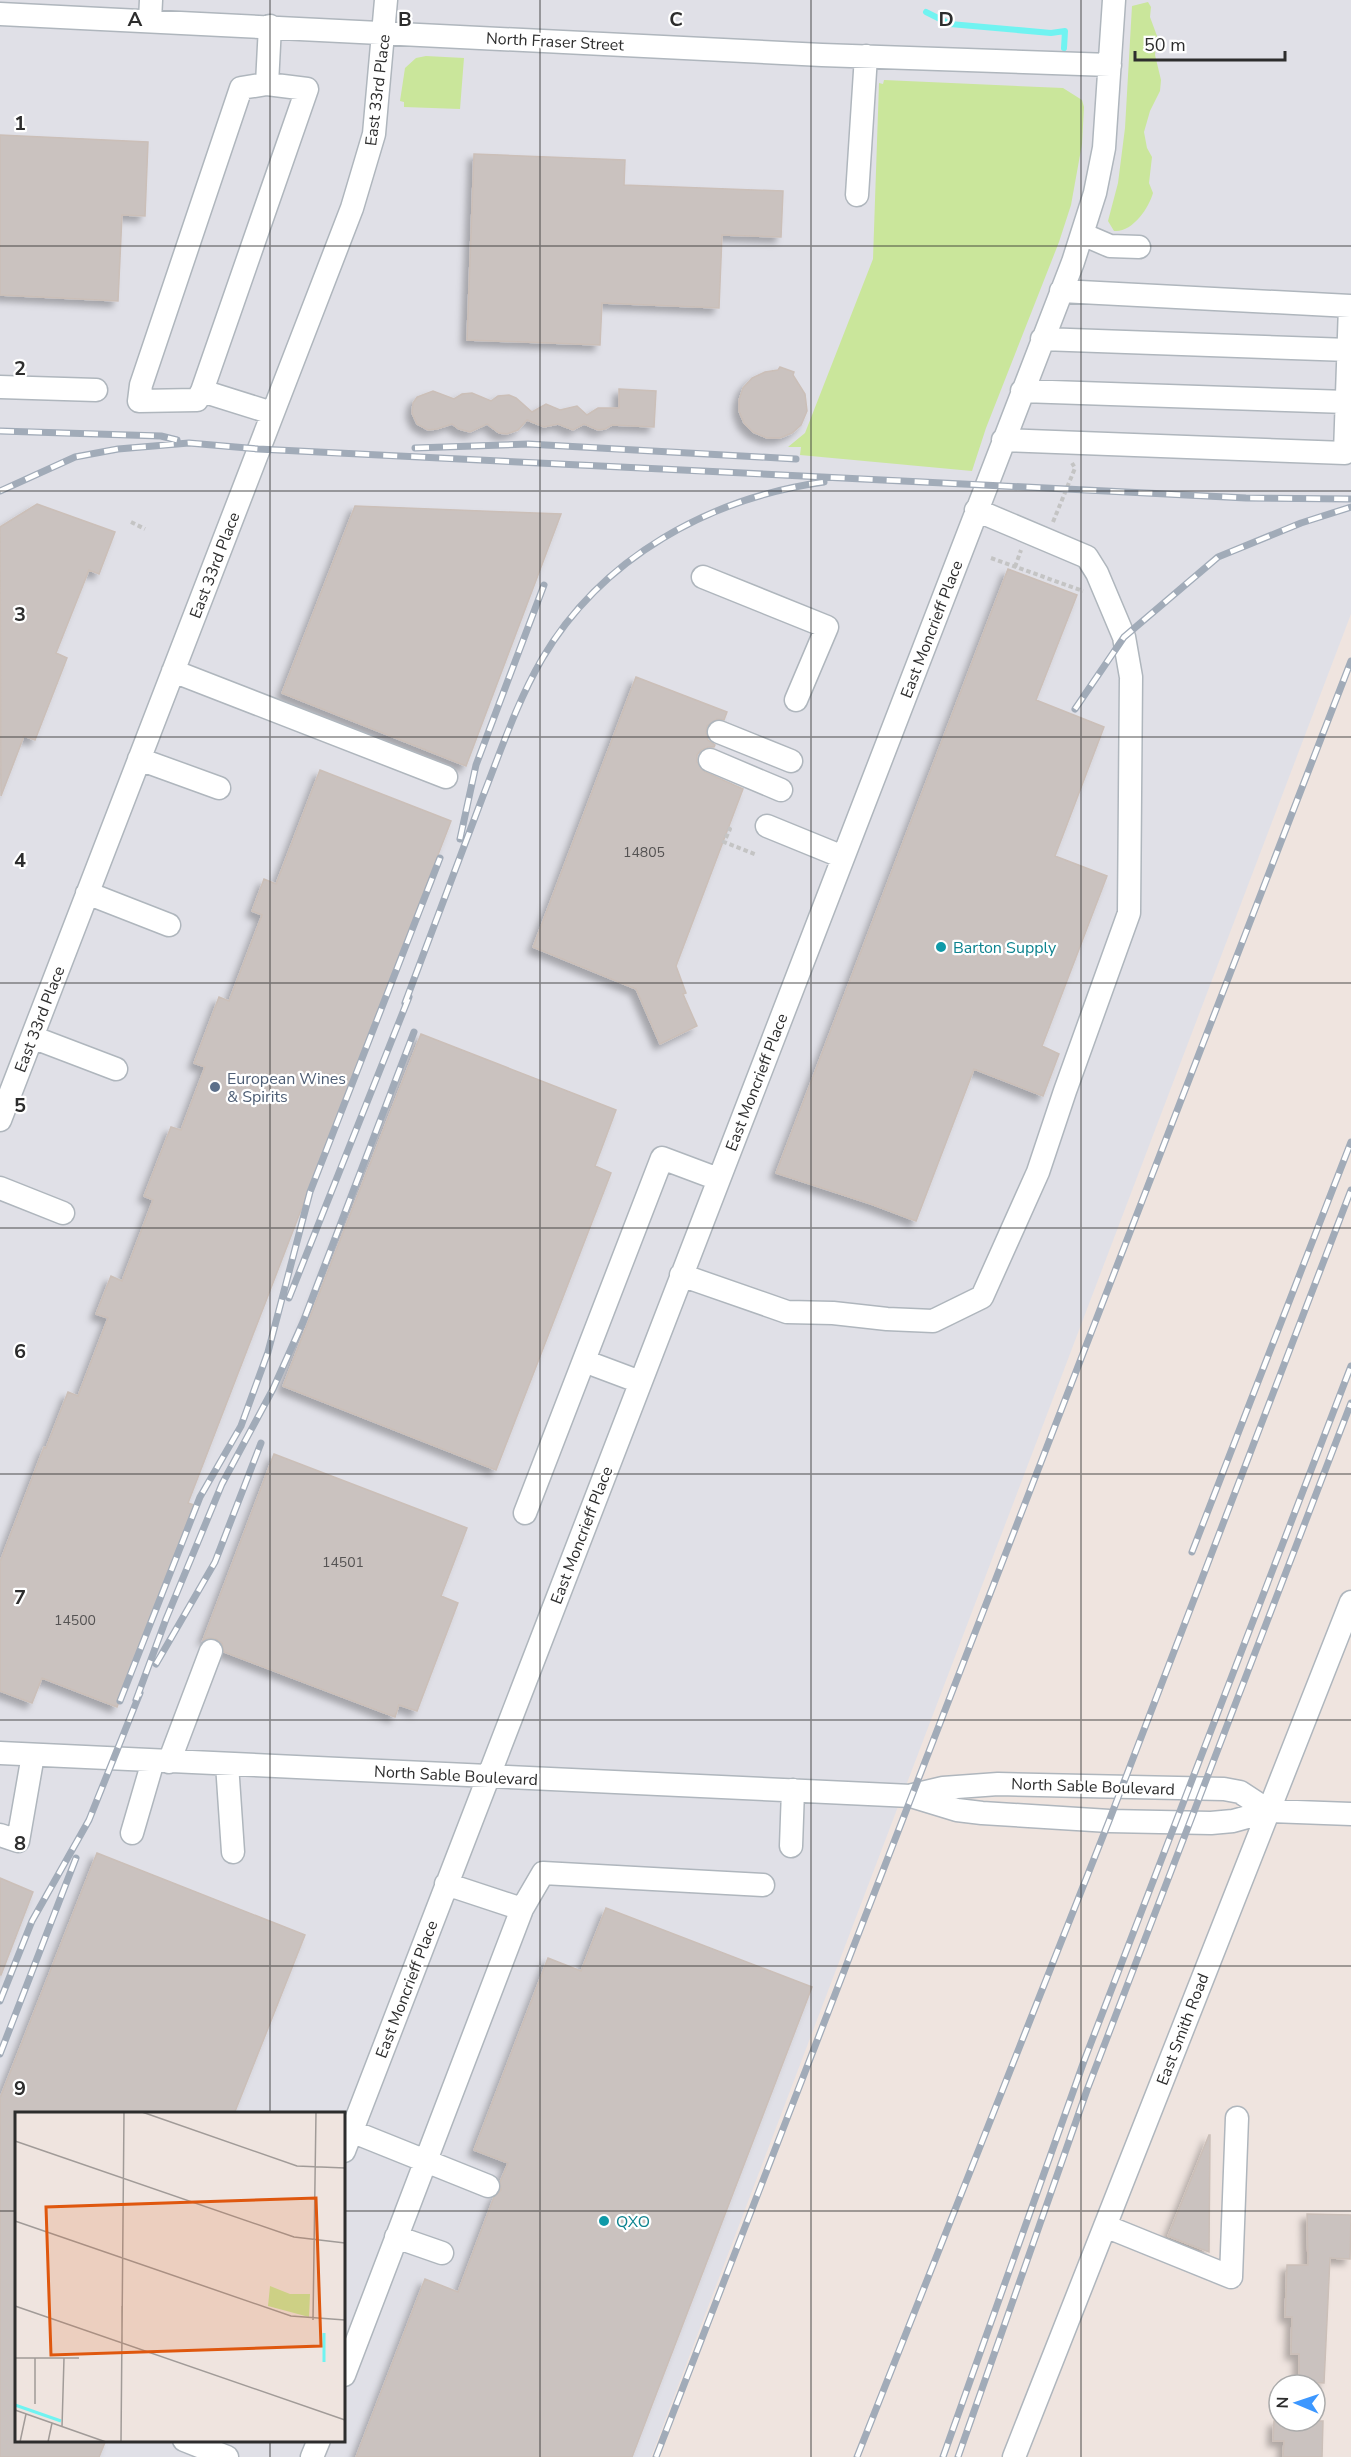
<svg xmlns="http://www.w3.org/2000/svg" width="1351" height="2457" viewBox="0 0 1351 2457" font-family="'Nunito Sans',sans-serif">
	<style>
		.industrial { fill: #e0e0e7; fill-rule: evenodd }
		.green { fill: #cae69b }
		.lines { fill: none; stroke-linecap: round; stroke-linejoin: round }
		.stream { stroke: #70f3f1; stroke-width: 6 }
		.building { fill: #cac2bf; stroke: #cbbfb8; stroke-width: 1.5; filter: url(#shadow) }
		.minor-casing { stroke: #afb6bd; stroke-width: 25 }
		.path { stroke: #c4c4c4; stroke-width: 4; stroke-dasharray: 4.5 3; stroke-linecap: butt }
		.minor { stroke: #fff; stroke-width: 22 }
		.rail-casing { stroke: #a1abb8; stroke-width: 7 }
		.rail { stroke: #fff; stroke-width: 4.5; stroke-dasharray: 14; stroke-linecap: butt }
		.grid { fill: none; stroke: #2d2d2d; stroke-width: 1.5; stroke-opacity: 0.55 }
		.culture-dot { fill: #0f9aa8; stroke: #fff; stroke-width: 2 }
		.service-dot { fill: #5c6f8a; stroke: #fff; stroke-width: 2 }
		.labels { text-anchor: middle; stroke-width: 4.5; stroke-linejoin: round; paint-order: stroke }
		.number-label { font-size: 14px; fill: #545252 }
		.street-label { font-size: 16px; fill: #2d2d2d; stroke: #fff }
		.culture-label { font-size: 16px; fill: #0d838f; stroke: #fff; text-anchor: start }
		.service-label { font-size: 16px; fill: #4e5e75; stroke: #fff; text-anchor: start }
		.inset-river { fill: none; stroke: #70f3f1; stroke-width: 3 }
		.inset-road { fill: none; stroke: #a19b98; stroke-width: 1.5 }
		.view { fill: #df570e; fill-opacity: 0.15; stroke: #df570e; stroke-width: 3 }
		.inset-edge { fill: none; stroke: #2d2d2d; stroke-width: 3 }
		.grid-label { font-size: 20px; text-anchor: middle; font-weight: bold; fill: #2d2d2d; stroke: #fff; stroke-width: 4.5; stroke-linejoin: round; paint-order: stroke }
	</style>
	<defs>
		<filter id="shadow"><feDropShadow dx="-5.5" dy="5.5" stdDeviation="3" flood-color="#0004"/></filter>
	</defs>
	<rect width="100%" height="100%" fill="#efe4df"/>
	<path class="industrial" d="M0 0H1351V614L651 2457H0ZM16 2114H344V2440H16Z"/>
	<path class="green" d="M1148 2 1151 7 1150 17 1157 36 1155 55 1161 80 1160 91 1150 111 1144 132 1147 148 1152 157 1149 183 1153 193C1149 208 1132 233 1114 231L1108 221 1118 183 1125 128 1132 6Z
		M426 56 464 58 460 109 404 107V102L400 101 405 68 416 58Z
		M884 80 1063 88 1082 100 1084 107 1082 144 1071 205 1059 242 986 428 972 471 800 455 801 447H788L805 433 873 259 879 83 883 84Z"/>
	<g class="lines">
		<path class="stream" d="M926 12 950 24 1051 33 1065 31 1064 48"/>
	</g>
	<path class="building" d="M0 135 148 142 145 216 122 215 118 301 0 295Z
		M474 154 625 160 624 185 783 191 781 237 722 235 719 308 602 303 600 345 467 340Z
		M780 367 794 372 793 375 805 394 807 411 801 425 792 433 780 438H767L753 432 744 423 739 411V400L743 388 752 378 765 372 778 370Z
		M619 389 656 391 654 427 612 425 605 429 598 430 584 424 573 430 558 424 544 427 527 420 518 430 507 434 499 433 487 424 470 432 459 429 452 424 437 429 428 430 417 424 412 413 413 403 417 397 433 391 454 399 462 394 472 393 491 401 498 396 509 395 516 398 532 412 546 404 560 410 577 406 587 415 598 408H619Z
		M37 504 115 532 99 574 89 570 56 653 67 658 35 740 24 736 1 796 0 527Z
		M355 506 561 514 466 766 282 693Z
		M1008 569 1077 595 1036 700 1104 727 1055 856 1107 876 1042 1046 1059 1054 1043 1096 974 1069 916 1221 871 1204 776 1173Z
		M636 677 727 712 724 720 717 719 707 726 706 733 708 740 715 745 714 747H708L701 750 697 755V762L705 772 743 789 676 966 686 993 683 994 697 1026 660 1044 636 989 533 947Z
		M320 770 451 821 188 1503 194 1505 117 1707 42 1678 32 1703 0 1691V1562L44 1447 46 1448 68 1392 78 1396 108 1318 96 1314 111 1276 122 1281 153 1200 144 1196 171 1127 181 1130 205 1067 194 1063 219 997 229 1001 262 915 252 911 264 879 276 884Z
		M421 1034 616 1110 595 1166 611 1173 496 1470 283 1386Z
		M274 1454 467 1528 441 1596 458 1603 417 1711 399 1705 395 1717 224 1652 222 1643 216 1639 209 1638 203 1640Z
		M97 1853 305 1935 234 2114H16V2440H106L99 2457H0V2098Z
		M0 1878 33 1892 1 1975H0Z
		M606 1908 812 1987 632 2457H356L425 2279 458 2292 494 2197 501 2190 500 2182 508 2163 474 2150 548 1958 581 1971Z
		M1209 2135H1210L1209 2252 1168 2236Z
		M1307 2214 1351 2215 1350 2259 1330 2258 1324 2383 1299 2382V2354H1291L1292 2317H1285L1287 2265H1308Z
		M1274 2421H1323L1322 2457H1283L1284 2441H1273Z"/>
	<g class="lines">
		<g class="minor-casing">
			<path id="minor" d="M0 14 822 55 1110 65
				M150 21 151 0
				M270 26 267 84 307 89 202 391 272 413
				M857 195 866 56
				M1082 234 1110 246 1139 247
				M1042 339 1349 350
				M0 387 96 390
				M202 391 197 400 139 401 141 385 241 88 267 84
				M1022 391 1347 402
				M1003 440 1345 453 1350 306 1061 291
				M703 577 827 627 796 700
				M173 671 446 777
				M719 732 791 761
				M139 759 219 788
				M710 760 781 790
				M767 826 843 857
				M87 893 169 925
				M32 1037 116 1069
				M0 1120 352 208 374 134 386 0
				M0 1188 63 1213
				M681 1275 787 1312 833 1313 887 1319 933 1321 982 1297 1038 1172 1065 1091 1129 913 1131 677 1124 637 1097 573 1087 557 976 510
				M584 1361 640 1382
				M525 1513 662 1158 718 1179
				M0 1753 911 1796 957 1810 982 1813 1109 1821 1211 1823 1233 1821 1269 1811 1351 1814
				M169 1762 211 1651
				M227 1764 233 1852
				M913 1795 943 1788 998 1784 1224 1789 1240 1792 1269 1811
				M132 1833 153 1761
				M0 1835 18 1841 33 1755
				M791 1846 793 1790
				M446 1884 522 1909
				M351 2131 488 2186
				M344 2151 1073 262 1095 193 1104 148 1114 0
				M1105 2226 1231 2277 1237 2118
				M396 2237 442 2253
				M344 2375 522 1909 543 1873 763 1885
				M184 2440 227 2457
				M312 2457 319 2440
				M1014 2457 1351 1602"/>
		</g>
		<path class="path" d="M131 522 145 529
			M1053 522 1075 468 1072 463
			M991 558 1083 591
			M1015 567 1021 550
			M728 828 730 829 724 842 757 855"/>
		<use href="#minor" class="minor"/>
		<g class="rail-casing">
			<path id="rail" d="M0 431 161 436 177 440
				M415 448 528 444 796 459
				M0 491 75 457 118 449 189 443 258 449 1246 498 1351 499
				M1075 709 1124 637 1218 557 1301 523 1351 507
				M460 839 476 765 544 585
				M405 1003C431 934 457 865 483 796 501 750 517 702 542 659 602 557 710 498 824 482
				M289 1298 409 997
				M1192 1552 1351 1142
				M156 1664 215 1562 261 1443
				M136 1700 166 1619 222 1484 273 1389 303 1322 414 1032
				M120 1701 200 1497 241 1426 268 1352 310 1192 440 858
				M0 2001 32 1921 89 1820 140 1693
				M0 2054 76 1858
				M656 2457 1351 661
				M857 2457 1109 1821 1351 1190
				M943 2457 1084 2061 1351 1366
				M958 2457 1087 2090 1351 1403"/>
		</g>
		<use href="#rail" class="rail"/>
	</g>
	<path class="grid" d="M270 0V2114M540 0V2457M811 0V2457M1081 0V2457M0 246H1351M0 491H1351M0 737H1351M0 983H1351M0 1228H1351M0 1474H1351M0 1720H1351M0 1966H1351M0 2211H16M344 2211H1351M270 2440V2457"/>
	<g class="culture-dot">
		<circle cx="941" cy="947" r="6"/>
		<circle cx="604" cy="2221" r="6"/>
	</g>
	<circle class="service-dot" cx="215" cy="1087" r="6"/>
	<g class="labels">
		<g class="number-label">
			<text x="644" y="857">14805</text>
			<text x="343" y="1567">14501</text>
			<text x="75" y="1625">14500</text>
		</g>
		<g class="street-label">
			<text transform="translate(555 41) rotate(3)" y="6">North Fraser Street</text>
			<text transform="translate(377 90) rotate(-83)" y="6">East 33rd Place</text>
			<text transform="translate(214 565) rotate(-69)" y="6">East 33rd Place</text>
			<text transform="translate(931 629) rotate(-69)" y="6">East Moncrieff Place</text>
			<text transform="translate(39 1019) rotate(-69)" y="6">East 33rd Place</text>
			<text transform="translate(756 1082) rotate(-69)" y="6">East Moncrieff Place</text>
			<text transform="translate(581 1535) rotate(-69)" y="6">East Moncrieff Place</text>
			<text transform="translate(456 1775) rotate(3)" y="6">North Sable Boulevard</text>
			<text transform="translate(1093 1786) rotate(2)" y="6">North Sable Boulevard</text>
			<text transform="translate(406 1989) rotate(-69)" y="6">East Moncrieff Place</text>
			<text transform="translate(1182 2029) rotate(-69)" y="6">East Smith Road</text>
		</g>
		<g class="culture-label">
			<text x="953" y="953">Barton Supply</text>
			<text x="616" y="2227">QXO</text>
		</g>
		<g class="service-label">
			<text x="227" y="1084">European Wines<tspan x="227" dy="18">&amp; Spirits</tspan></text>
		</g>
	</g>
	<g transform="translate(15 2112)">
		<rect width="330" height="330" fill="#efe4df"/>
		<path d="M255 174 275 182H295L294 205 253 194Z" fill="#cae69b"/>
		<path class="inset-river" d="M309 221V250M0 293 46 309"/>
		<path class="inset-road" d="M127 0 282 54 330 56M0 29 279 125 330 131M0 109 276 204 330 208M0 194 330 308M298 208 301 0M107 232V194M0 246H64M20 246V292M0 298 91 330M47 315 49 246M5 330 11 302M33 330 37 311M106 330 109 0"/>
		<path class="view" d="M301 86 306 234 36 243 31 95Z"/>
		<rect width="330" height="330" class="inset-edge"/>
	</g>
	<g class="grid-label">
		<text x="135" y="26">A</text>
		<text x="405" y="26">B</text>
		<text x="676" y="26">C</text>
		<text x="946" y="26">D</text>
		<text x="20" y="130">1</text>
		<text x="20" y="375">2</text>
		<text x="20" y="621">3</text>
		<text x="20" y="867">4</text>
		<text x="20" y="1112">5</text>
		<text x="20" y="1358">6</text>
		<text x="20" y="1604">7</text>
		<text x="20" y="1850">8</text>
		<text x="20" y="2095">9</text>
	</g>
	<g transform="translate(1297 2403) rotate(272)"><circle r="28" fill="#ffffff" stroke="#ababab" stroke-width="1.5"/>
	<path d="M0-4.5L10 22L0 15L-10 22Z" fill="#3c97ff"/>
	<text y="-9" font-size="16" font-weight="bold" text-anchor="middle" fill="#2d2d2d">N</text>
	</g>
	<path d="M1135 51v9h150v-9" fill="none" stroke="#2d2d2d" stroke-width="3"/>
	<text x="1144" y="51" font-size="18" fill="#2d2d2d" stroke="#ffffff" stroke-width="4.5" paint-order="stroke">50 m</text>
</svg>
